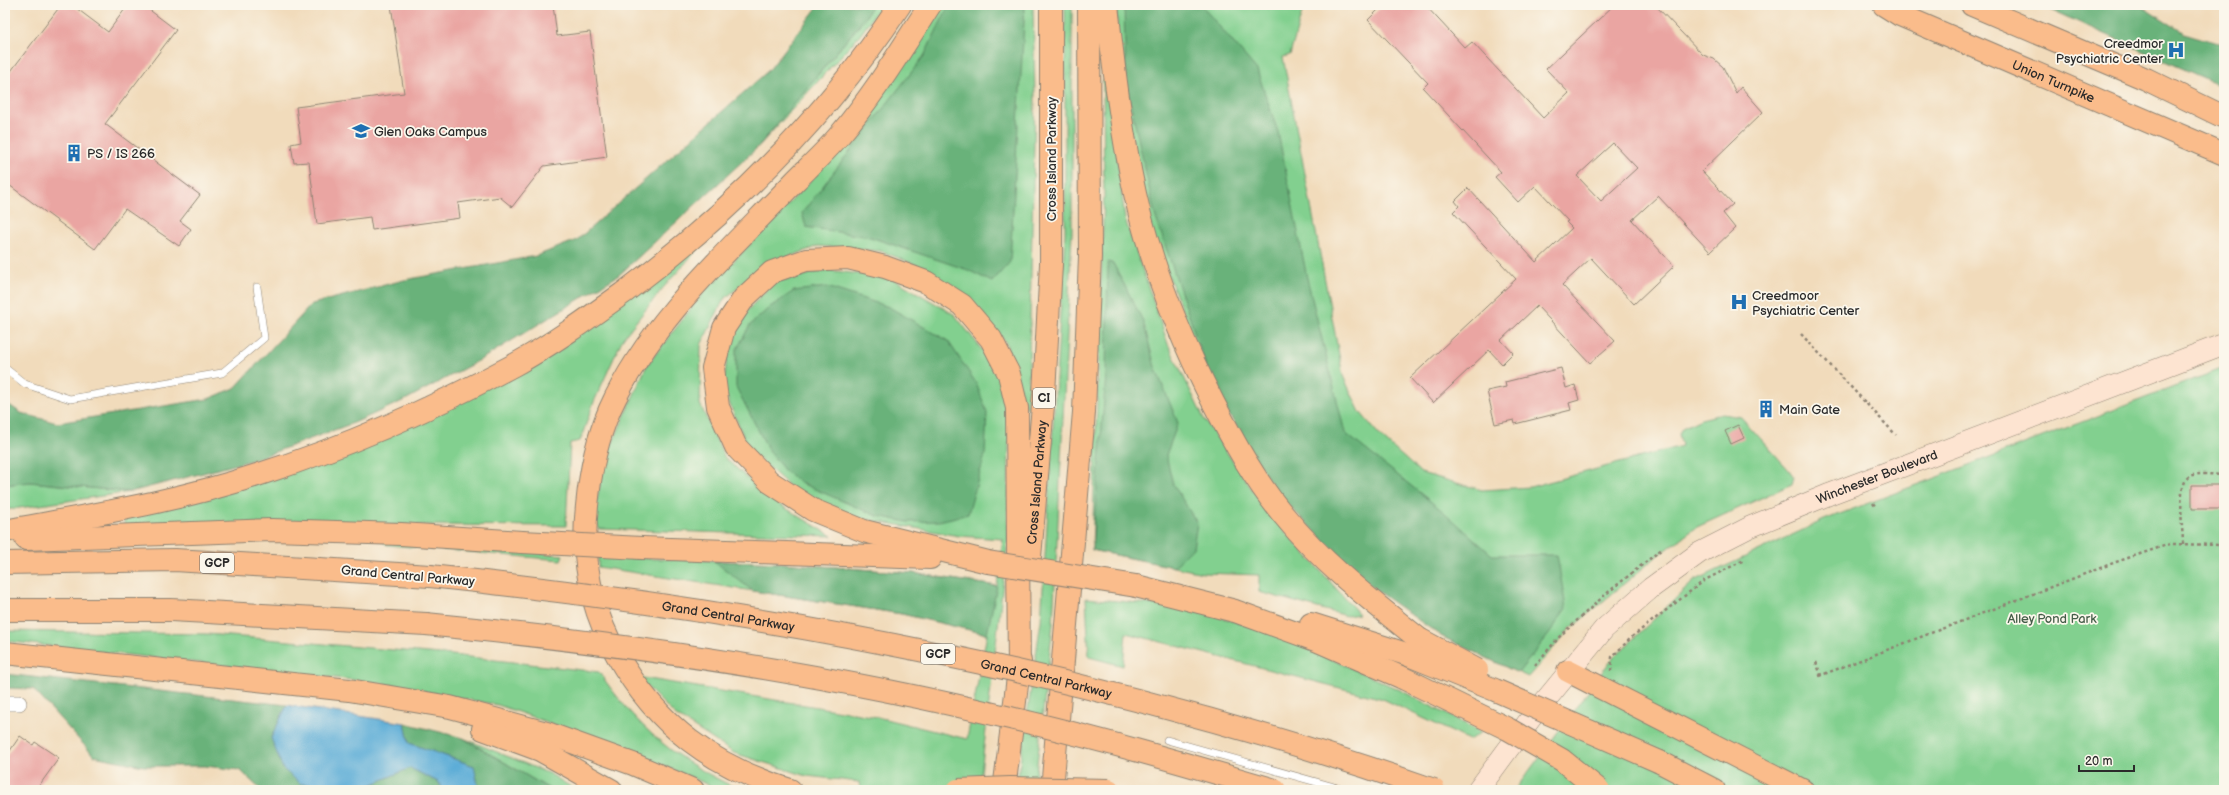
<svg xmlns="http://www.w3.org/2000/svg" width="2229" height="795" viewBox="0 0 2229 795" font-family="'Balsamiq Sans',sans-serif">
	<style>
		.green { fill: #82d08f; stroke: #567e5d }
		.forest { fill: #69b27a; stroke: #4a6e52 }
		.water { fill: #5dadd7; stroke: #446c81 }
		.building { fill: #eaa5a2; fill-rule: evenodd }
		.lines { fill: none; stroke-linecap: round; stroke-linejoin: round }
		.lane-casing { stroke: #8e8373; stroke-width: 8 }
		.street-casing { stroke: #8e8373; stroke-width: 16 }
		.secondary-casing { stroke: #8e8373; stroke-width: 22 }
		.primary-casing { stroke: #8e8373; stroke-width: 24 }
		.highway-casing { stroke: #8e8373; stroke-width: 24 }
		.path { stroke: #8e8373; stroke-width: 2.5; stroke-dasharray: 3 3; stroke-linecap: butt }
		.lane { stroke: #fff; stroke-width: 7 }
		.street { stroke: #fff; stroke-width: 15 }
		.secondary { stroke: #fde4d1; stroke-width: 21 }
		.primary { stroke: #fabc8b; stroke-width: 22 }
		.highway { stroke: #fabc8b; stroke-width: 22 }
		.highway-bridge-casing { stroke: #8e8373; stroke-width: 24; stroke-linecap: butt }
		.highway-bridge { stroke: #fabc8b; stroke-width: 22 }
		.labels { text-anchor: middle; stroke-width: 3.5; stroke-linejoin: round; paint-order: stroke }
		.shield { fill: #fbf7ec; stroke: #696865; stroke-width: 1 }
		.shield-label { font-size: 12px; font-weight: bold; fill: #2b2b2b }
		.poi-label { font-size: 13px; fill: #2b2b2b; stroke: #fbf7ec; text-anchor: start }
		.street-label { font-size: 13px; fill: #2b2b2b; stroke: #fbf7ec }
		.park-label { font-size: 13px; fill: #455d49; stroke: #fbf7ec }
	</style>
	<rect width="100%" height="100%" fill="#fbf7ec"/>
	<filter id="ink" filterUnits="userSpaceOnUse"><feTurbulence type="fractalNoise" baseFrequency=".025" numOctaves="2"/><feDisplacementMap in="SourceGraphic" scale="8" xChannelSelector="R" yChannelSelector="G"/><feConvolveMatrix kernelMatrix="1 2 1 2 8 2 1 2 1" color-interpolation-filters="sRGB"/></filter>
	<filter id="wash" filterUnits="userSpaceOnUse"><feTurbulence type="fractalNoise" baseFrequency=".012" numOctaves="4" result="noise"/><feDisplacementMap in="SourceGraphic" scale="16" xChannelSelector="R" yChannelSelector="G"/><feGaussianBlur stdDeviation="0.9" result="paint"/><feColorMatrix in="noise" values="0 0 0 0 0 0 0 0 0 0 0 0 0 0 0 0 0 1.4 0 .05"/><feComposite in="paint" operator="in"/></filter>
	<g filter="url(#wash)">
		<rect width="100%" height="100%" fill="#f1dbbb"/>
		<path class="green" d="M872 5H881L861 34 758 147 865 18Z
			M934 5H1033L1035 97 1028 409 1023 402 1006 343 978 308 929 270 881 251 818 246 767 265 724 299 701 345 700 404 725 458 772 500 832 536 599 529 594 516 604 462 647 365 704 292 815 176Z
			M1065 5H1072V233L1053 624 1034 790H1016L1041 621 1065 234Z
			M1116 5H1304L1290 55 1283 57 1343 376 1360 412 1381 437 1421 473 1482 490 1530 487 1682 446 1679 434 1682 428 1701 419 1722 414 1741 417 1789 470 1794 477 1792 484 1697 527 1655 558 1570 629 1528 677 1441 636 1214 390 1151 232 1121 82Z
			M1107 78 1125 219 1168 344 1204 419 1267 511 1359 614 1347 616 1259 592V575L1203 573 1092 550 1104 195 1103 81Z
			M725 219 663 288 623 338 593 404 580 441 570 443 566 526 415 525 124 526V516L428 415Z
			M827 270 892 278 955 315 997 369 1009 429 1008 540 979 790H860L859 782 807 776 734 753 675 715 637 677 877 717 967 739 987 634 902 614 598 567V557L783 563 912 573 997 586 1003 539 959 536 859 518 794 490 749 450 723 388 731 328 774 282Z
			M2224 368V790H1515L1611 660 1694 581 1824 520Z
			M30 482 130 492 5 510V485Z
			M380 540 563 555 561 560 387 545Z
			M1086 598 1192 608 1280 636 1400 690 1481 732 1469 740 1383 699 1126 633 1123 666 1089 657Z
			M5 631 207 634 452 655 599 672C640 731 676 760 740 790H721L624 749 498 705 380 683 5 641Z
			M463 738 550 774 576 790H551Z"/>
		<path class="forest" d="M819 5H872L865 18 758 147 619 275 480 360 407 399 356 422 253 460 130 492 30 482 5 485V402L21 413 57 423 208 399 235 388 312 304 404 280 536 256 577 240 769 70Z
			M949 5H1025L1010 262 992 282 968 270 870 237 806 227 802 213 924 56Z
			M1124 5H1201L1257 70 1278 132 1307 278 1345 433 1445 513 1492 555H1557L1566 608 1550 633 1518 673 1441 636 1370 586 1278 495 1214 390 1155 215 1126 83Z
			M2040 5H2141L2184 33 2224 45V87Z
			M1108 262 1113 263 1143 321 1155 367 1178 423 1166 455 1173 484 1197 523 1193 548 1174 567 1092 550 1106 375Z
			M827 287 889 307 948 341 976 383 987 412 985 455 968 514 939 521 908 522 877 516 803 484 785 471 769 451 736 387V351L750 325 770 307 794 291Z
			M714 561 780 563 912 573 997 586 987 634 902 614 753 591Z
			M5 674 287 705 271 738 368 786 410 768 438 782 444 790H261L240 770 205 766H143L94 756 33 689 5 688Z
			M405 723 463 738 551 790H479L474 766 409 743Z"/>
		<path class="water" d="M287 705 405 723 409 743 474 766 479 790H444L438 782 410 768 368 786 301 784 283 769 271 738Z"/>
		<g id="blocks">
			<path class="building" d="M61 5H72L108 32 128 5H143L176 30 105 124 200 195 180 221 191 229 179 246 125 209 95 249 5 182V79Z
				M391 5H529V8L553 5 557 36 590 32 607 157 544 166 512 207 500 197 458 203 460 218 372 230 370 217 317 224 309 162 294 163 291 144 301 142 296 107 404 93Z
				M1383 5H1425L1465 48 1472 42 1543 118 1569 93 1546 69 1614 5H1655L1703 55 1714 59 1723 67 1736 93 1741 87 1763 112 1702 171 1733 204 1723 213 1735 228 1710 252 1658 196 1632 220 1674 266 1634 304 1591 258 1562 285 1615 341 1590 363 1537 306 1501 340 1513 353 1502 364 1489 350 1433 403 1410 378 1516 279 1453 212 1459 206 1455 201 1468 188 1536 262 1572 228 1566 222 1568 221 1535 186 1518 202 1495 177 1501 172 1423 88 1428 83 1368 20ZM1613 143 1637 168 1601 201 1577 176Z
				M1561 368 1566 388 1575 385 1579 400 1569 403 1571 410 1515 424 1514 420 1495 424 1487 391 1506 387 1505 382Z
				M1738 425 1744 438 1731 444 1725 431Z
				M2192 485H2224V509H2192Z
				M20 736 33 745 35 742 59 758 36 790H5V758Z"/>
		</g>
	</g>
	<g filter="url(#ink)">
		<use href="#blocks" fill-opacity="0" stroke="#8e8373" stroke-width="1"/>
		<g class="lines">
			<g class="lane-casing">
				<path id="lane" d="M5 368 25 384 70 399 222 373 264 338 257 287
					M1167 740 1345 790"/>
			</g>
			<g class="street-casing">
				<path id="street" d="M5 703H19"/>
			</g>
			<g class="secondary-casing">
				<g id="secondary">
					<path id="s1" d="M1478 790 1531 718 1604 629 1651 588 1699 553 1750 527 1830 494 2224 344"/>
				</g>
			</g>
			<g class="primary-casing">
				<g id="primary">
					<path id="s2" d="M1884 5 1900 15 2224 154"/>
					<path d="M1972 5 2146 79 2224 117"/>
				</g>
			</g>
			<g class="highway-casing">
				<g id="highway">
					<path d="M1107 5C1114 75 1123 147 1140 215 1157 279 1182 341 1212 400 1233 441 1256 483 1286 518 1323 564 1373 602 1419 639"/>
					<path d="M5 531C89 515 175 502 257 475 345 447 432 409 514 365 553 344 590 317 626 291 732 211 827 116 900 5"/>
					<path d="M26 539 272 530 401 534 522 542"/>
					<path d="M642 548 930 558"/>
					<path id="s3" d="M1030 557 1044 394 1051 264V5"/>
					<path d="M988 562 864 531 813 510 770 482 736 447 718 407 713 368 724 328 744 298 772 272 806 260 848 258 885 267 926 282 962 305 991 339 1009 374 1017 408 1019 674"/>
					<path d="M5 563 175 560 430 576"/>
					<path d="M1136 586 1235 611 1318 641 1403 678"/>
					<path d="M5 610H171L426 624"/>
					<path d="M1311 624 1406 654"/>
					<path d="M5 653 349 690 450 707 547 733 633 764 693 790"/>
					<path d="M1568 671 1802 790"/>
					<path d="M483 729 540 750 611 790"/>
					<path d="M1660 762 1714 790"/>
					<path d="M790 790C712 766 658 727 617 655 590 608 581 560 587 506 590 474 597 439 610 409 651 319 729 251 796 180 810 166 825 152 838 137 873 96 901 50 930 5"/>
					<path d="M1004 790 1020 661"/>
					<path d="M1052 790 1084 412 1090 256 1089 5"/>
				</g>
			</g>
			<path class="path" d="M1801 334 1896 435
				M1873 503 1875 506
				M2183 544C2183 530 2176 483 2190 476 2198 472 2215 475 2224 475
				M1816 662 1821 675
				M1535 665 1561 635 1606 594 1663 548
				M1611 671 1612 657 1633 636 1705 580 1744 560
				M1819 676 2116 562 2170 544 2224 545"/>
			<use href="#lane" class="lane"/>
			<use href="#street" class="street"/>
			<use href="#secondary" class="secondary"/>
			<use href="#primary" class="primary"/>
			<use href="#highway" class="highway"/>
			<g class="highway-bridge-casing">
				<g id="highway-bridge">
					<path d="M522 542 642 548"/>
					<path d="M988 562 1136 586"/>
					<path id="s4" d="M430 576C770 612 1109 676 1434 790"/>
					<path d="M426 624C620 643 816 671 1006 717 1097 738 1186 764 1275 790"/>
					<path d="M1419 639 1477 670"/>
					<path d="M1406 654 1495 690 1660 762"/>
					<path d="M1403 678 1508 729 1562 760 1599 790"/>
					<path d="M958 790 1010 788 1109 790"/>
				</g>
			</g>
			<use href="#highway-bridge" class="highway-bridge"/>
		</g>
	</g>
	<defs>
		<g id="hospital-bare" transform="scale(1.38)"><path d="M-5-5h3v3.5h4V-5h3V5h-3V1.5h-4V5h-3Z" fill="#1f6fb2" stroke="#fbf7ec" stroke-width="2.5" paint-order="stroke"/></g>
		<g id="school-bare" transform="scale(1.38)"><path d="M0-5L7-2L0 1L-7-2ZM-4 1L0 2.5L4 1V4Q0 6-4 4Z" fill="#1f6fb2" stroke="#fbf7ec" stroke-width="2.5" paint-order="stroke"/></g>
		<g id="building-bare" transform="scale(1.38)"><path d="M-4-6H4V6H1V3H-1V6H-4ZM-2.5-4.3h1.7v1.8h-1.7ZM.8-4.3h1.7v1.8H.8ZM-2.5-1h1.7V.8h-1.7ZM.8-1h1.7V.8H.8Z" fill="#1f6fb2" stroke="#fbf7ec" stroke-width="2.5" paint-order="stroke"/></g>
	</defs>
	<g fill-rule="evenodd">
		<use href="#hospital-bare" x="2176" y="50"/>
		<use href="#school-bare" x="361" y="131"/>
		<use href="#building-bare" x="74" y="153"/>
		<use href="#hospital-bare" x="1739" y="302"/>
		<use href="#building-bare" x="1766" y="409"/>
	</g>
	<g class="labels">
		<g class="shield">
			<rect x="1033" y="388" width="22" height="20" rx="3"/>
			<rect x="200" y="553" width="34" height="20" rx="3"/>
			<rect x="921" y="644" width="34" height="20" rx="3"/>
		</g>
		<g class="shield-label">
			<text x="1044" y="402">CI</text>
			<text x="217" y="567">GCP</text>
			<text x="938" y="658">GCP</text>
		</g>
		<g class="poi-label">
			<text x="2163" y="48" text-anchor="end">Creedmor<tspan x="2163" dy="15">Psychiatric Center</tspan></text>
			<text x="374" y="136">Glen Oaks Campus</text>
			<text x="87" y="158">PS / IS 266</text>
			<text x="1752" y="300">Creedmoor<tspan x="1752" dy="15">Psychiatric Center</tspan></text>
			<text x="1779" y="414">Main Gate</text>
		</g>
		<g class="street-label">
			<text dy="5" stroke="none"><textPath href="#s2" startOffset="186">Union Turnpike</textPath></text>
			<text transform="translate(1051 159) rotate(-90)" y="5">Cross Island Parkway</text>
			<text dy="5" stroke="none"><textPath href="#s1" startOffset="520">Winchester Boulevard</textPath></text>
			<text dy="5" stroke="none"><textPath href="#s3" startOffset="75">Cross Island Parkway</textPath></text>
			<text transform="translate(408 575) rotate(5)" y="5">Grand Central Parkway</text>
			<text dy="5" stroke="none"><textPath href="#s4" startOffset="301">Grand Central Parkway</textPath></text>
			<text dy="5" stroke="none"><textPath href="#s4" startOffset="625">Grand Central Parkway</textPath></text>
		</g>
		<g class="park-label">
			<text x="2052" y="623">Alley Pond Park</text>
		</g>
	</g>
	<rect width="2229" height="795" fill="none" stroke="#fbf7ec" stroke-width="20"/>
	<path d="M2079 765v6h55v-6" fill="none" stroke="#2b2b2b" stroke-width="2"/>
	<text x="2085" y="765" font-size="12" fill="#2b2b2b" stroke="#fbf7ec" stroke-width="3" paint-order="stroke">20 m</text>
</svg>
